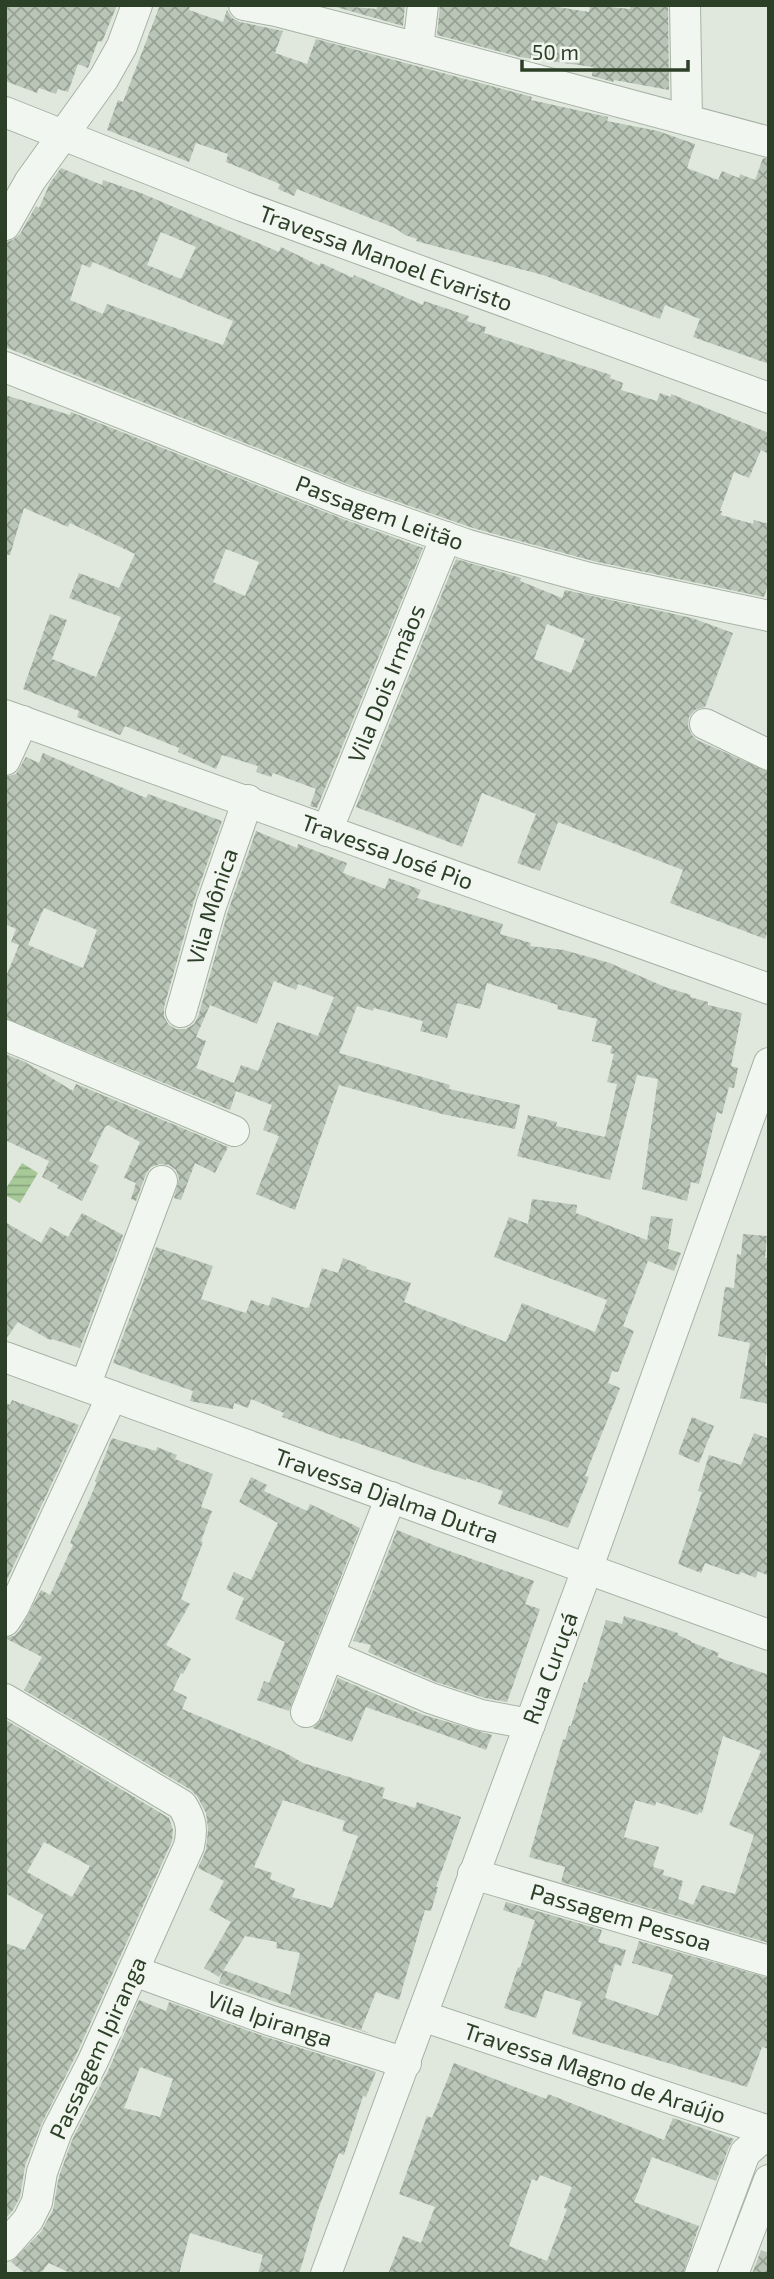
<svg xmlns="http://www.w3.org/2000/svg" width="774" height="2279" viewBox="0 0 774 2279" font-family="'Exo 2',sans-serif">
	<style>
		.water { fill: url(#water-rules) }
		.building { fill: url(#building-cross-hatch); fill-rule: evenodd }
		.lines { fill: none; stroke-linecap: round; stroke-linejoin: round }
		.minor-casing { stroke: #a6b2a3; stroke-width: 32 }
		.minor { stroke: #f2f6f1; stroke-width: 30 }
		.labels { text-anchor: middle; stroke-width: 7; stroke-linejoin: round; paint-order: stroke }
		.street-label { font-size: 23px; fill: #2c3f27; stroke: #f0f6ee }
	</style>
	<defs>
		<pattern id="water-rules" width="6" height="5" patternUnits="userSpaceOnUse" patternTransform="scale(1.75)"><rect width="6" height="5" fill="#a7c998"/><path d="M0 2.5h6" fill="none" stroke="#88a57c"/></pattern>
		<pattern id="building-cross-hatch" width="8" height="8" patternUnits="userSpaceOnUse" patternTransform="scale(1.75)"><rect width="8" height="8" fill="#b9c5b6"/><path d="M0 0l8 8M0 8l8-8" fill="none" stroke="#97a194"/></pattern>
	</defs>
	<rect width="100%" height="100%" fill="#e0e8de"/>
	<path class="water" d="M22 1163 38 1173 20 1203 5 1195V1190Z"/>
	<path class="building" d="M5 5H117L102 42 98 41 88 68 78 64 68 92 58 89 56 94 39 88 37 93 5 81Z
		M160 5H190L189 10 223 22 227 10 232 18 240 22 283 31 275 53 307 64 316 39 532 97 531 100 608 117 607 121 658 131 695 144 687 168 718 180 722 171 739 178 740 174 755 180 763 158 769 159V364L693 337 700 319 665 305 660 319 543 275 416 241 417 239 405 235 395 228 297 189 294 196 278 189 280 184 226 162 228 154 196 143 189 162 107 130 118 100 123 102Z
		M329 5 377 9V5H405L403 26Z
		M440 5H545L589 12 590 5 630 9 631 5H668L669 90 614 80 613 82 592 76 593 67 520 57 437 35Z
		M61 168 102 185 103 180 141 193 279 252 281 247 320 266 321 263 353 278 354 275 423 305 424 301 469 316 467 321 486 327 484 333 611 375 610 378 623 383 621 390 657 401 660 393 671 397V394L769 433V454L761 450 749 478 734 472 720 511H722L721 515 753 524 754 520 769 524V582L764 597 593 561 473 528 355 487 5 347V242L13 240 20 234 36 206 39 208 50 183ZM161 232 196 247 181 279 147 265ZM93 262 233 321 223 345 107 304 103 314 70 300 82 264 90 268Z
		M5 395 70 415 71 412 343 519 423 548 317 808 310 806 316 789 273 773 271 777 256 772 258 766 222 755 216 769 178 752 179 748 125 726 120 735 77 717 79 711 23 689 50 614 67 620 52 659 96 677 121 617 69 598 79 573 119 588 135 554 70 523 68 527 24 508 10 555 5 554ZM226 549 259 562 245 596 213 582Z
		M456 559 521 578 520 581 562 598 565 590 692 618 733 633 705 707 695 710 689 717 688 726 691 734 697 740 769 772V928L765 939 670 903 683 870 558 822 540 871 517 863 536 814 482 793 462 847 356 807ZM547 624 585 639 571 673 534 659Z
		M43 753 146 798 148 794 222 821 194 901 164 1007V1017L169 1025 176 1029H186L194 1024 198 1017 228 911 256 831 297 848 298 844 347 863 343 873 385 889 389 878 421 890 417 898 503 924 500 934 531 943 530 946 564 950 610 963 665 987 691 995 690 997 708 1002V1005L742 1013 731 1066 738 1068 734 1088 729 1087 722 1114 717 1112 699 1184 691 1182 687 1201 642 1189 658 1079 637 1075 610 1180 517 1156 528 1115 557 1122 556 1126 605 1137 617 1084 607 1082 614 1054 610 1053 612 1046 592 1041 597 1019 557 1009 558 1005 487 983 480 1009 457 1003 447 1038 420 1031 423 1021 374 1008 373 1011 357 1006 339 1053 450 1085 449 1089 520 1105 515 1129 442 1114 339 1085 295 1210 256 1194 279 1136 263 1130 272 1105 236 1091 230 1110 5 1018V979L19 945 11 942 16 929 5 924V777L16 774 26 757 39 763ZM44 908 97 930 83 968 28 945ZM274 981 296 990 298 984 334 997 318 1036 277 1022 258 1071 241 1065 234 1083 196 1068 206 1041 196 1037 210 1005 257 1024Z
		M5 1054 25 1062 73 1091 76 1084 228 1147 215 1173 195 1163 181 1200 174 1198 179 1179 176 1170 169 1165 160 1164 151 1167 146 1174 136 1201 131 1199 136 1183 124 1178 140 1142 108 1125 105 1127 89 1161 99 1166 82 1201 57 1188 59 1186 42 1177 49 1161 5 1140Z
		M532 1199 577 1205 576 1213 647 1240 651 1216 673 1219 668 1249 681 1253 674 1271 648 1261 623 1326 634 1331 618 1372 612 1371 608 1383 620 1388 585 1476 589 1477 568 1528 498 1504 503 1491 466 1478V1480L434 1470 343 1438 342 1439 282 1417 284 1413 251 1399 248 1408 234 1403 233 1409 190 1401 193 1391 113 1363 156 1247 213 1266 201 1299 246 1313 251 1300 269 1306 272 1297 306 1308 309 1307 322 1268 338 1273 343 1258 367 1267 366 1269 411 1283 404 1302 506 1342 522 1303 595 1332 607 1300 494 1257 509 1217 528 1224Z
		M82 1213 123 1235 80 1348 52 1339 50 1340 18 1322 5 1340V1222L41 1243 50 1227 68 1237Z
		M743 1234 767 1236 765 1258H769V1338L765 1365 769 1366V1404L740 1398 750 1343 718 1336 725 1287 734 1288 737 1254 741 1255Z
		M12 1400 79 1425 5 1584V1402L10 1405Z
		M692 1417 714 1426 699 1463 678 1454Z
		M754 1433 769 1439V1576L758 1571 756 1578 741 1572 739 1575 705 1563 701 1573 678 1564 702 1492 698 1491 709 1455 741 1465Z
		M112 1438 156 1451 157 1447 177 1455 175 1459 213 1474 201 1507 212 1511 201 1541 203 1542 181 1599 190 1604 166 1645 191 1659 183 1674 181 1673 173 1690 187 1697 182 1709 284 1752 303 1763 385 1788 382 1798 415 1808 417 1802 461 1817 436 1887H438L431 1911 425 1910 399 2000 376 1992 361 2030 374 2035 219 1983 223 1970 290 1995 300 1953 276 1948 277 1942 245 1936 219 1977 204 1968 231 1922 209 1910 224 1881 198 1868 206 1850 208 1829 206 1813 197 1796 191 1790 24 1690 42 1657 5 1638 14 1636 20 1630 41 1590 50 1595 73 1545 70 1543 97 1482 95 1481ZM283 1800 345 1821 342 1831 358 1836 332 1908 292 1897 295 1889 270 1879 272 1873 254 1867Z
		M251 1477 267 1485 264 1491 307 1511 310 1504 360 1528 289 1711 257 1700 264 1681 269 1683 285 1642 235 1619 244 1598 226 1589 234 1572 251 1580 278 1523 239 1502Z
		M397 1530 441 1548 534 1581 525 1604 540 1609 507 1702 485 1698 436 1682 368 1652 371 1645 353 1641Z
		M624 1616 678 1633V1635L691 1641V1642L719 1653 717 1657 769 1675V1943L561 1882 565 1867 529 1857 563 1739 565 1740 569 1726H571L584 1682 587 1683 606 1620 622 1624ZM723 1736 761 1751 729 1825 754 1835 735 1894 702 1885 693 1905 678 1899 683 1881 663 1875 664 1870 653 1867 659 1847 624 1837 635 1800 655 1806 656 1802 698 1815 699 1812 702 1813Z
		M338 1678 424 1715 492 1735 486 1750 366 1707 352 1742 313 1728 322 1718Z
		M6 1720 169 1818 173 1830 172 1841 77 2053 41 2125 25 2166 20 2197 13 2210 5 2219V1943L25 1950 44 1915 5 1893ZM44 1842 90 1866 72 1897 27 1872Z
		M506 1902 602 1930 598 1942 626 1950 621 1966 615 1964 605 1998 658 2016 673 1975 632 1963 639 1941 769 1978V2049L762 2047 747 2087 572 2034 582 2002 545 1990 536 2018 504 2008 518 1967 520 1968 535 1920 503 1910Z
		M139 2000 166 2011 169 2002 263 2036 376 2072 366 2097 363 2096 344 2155 339 2153 335 2164 318 2210 299 2274H258L263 2255 190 2233 179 2274H72L49 2263 40 2274H26L11 2262 41 2232 53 2210 59 2176 73 2138 109 2069ZM140 2067 173 2079 160 2117 124 2108Z
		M454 2063 546 2099 548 2094 664 2140 673 2118 734 2139 729 2147 716 2181 652 2157 634 2202 699 2226 683 2274H388L403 2236 421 2243 435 2207 399 2194 427 2116 432 2118ZM540 2175 572 2187 564 2208 567 2209 547 2261 509 2246 532 2179 537 2181Z
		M761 2250 769 2253V2274H752Z"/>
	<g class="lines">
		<g class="minor-casing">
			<g id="minor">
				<path d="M244 5 276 11 418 48"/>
				<path d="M423 5 418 48 769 142"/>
				<path d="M685 5 687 119"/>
				<path id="s1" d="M5 112 242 206 769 398"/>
				<path d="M5 225 30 181 104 78 122 46 137 5"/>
				<path id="s2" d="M5 367 349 503 468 545 589 578 769 616"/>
				<path id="s3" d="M5 715 769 989"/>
				<path d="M705 724 769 755"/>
				<path d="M5 760 23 721"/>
				<path id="s4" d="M327 831 446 537"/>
				<path id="s5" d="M181 1012 211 906 248 800"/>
				<path d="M5 1035 234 1131"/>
				<path id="s6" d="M5 1357 769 1635"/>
				<path d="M85 1386 162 1181"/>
				<path d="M5 1621 14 1607 112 1396"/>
				<path d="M329 1655 430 1698 481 1715 530 1724"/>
				<path d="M5 1699 182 1805C191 1819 193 1829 189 1846L93 2061 57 2131 42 2172 37 2202 28 2220 5 2246"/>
				<path d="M306 1712 391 1497"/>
				<path id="s7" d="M473 1874 769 1961"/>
				<path id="s8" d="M134 1971 269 2020 406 2063"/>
				<path id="s9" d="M422 2016 769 2131"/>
				<path id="s10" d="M326 2274 588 1567 769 1063"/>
				<path d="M700 2274 745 2153 769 2132"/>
				<path d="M733 2274 769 2180"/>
			</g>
		</g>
		<use href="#minor" class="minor"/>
	</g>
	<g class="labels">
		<g class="street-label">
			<text dy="8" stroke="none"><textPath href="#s1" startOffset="408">Travessa Manoel Evaristo</textPath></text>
			<text dy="8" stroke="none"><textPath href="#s2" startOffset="402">Passagem Leitão</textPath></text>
			<text dy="8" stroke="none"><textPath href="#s4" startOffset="159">Vila Dois Irmãos</textPath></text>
			<text dy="8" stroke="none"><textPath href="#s3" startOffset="406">Travessa José Pio</textPath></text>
			<text dy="8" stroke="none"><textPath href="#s5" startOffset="110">Vila Mônica</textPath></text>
			<text dy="8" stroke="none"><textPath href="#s6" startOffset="406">Travessa Djalma Dutra</textPath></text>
			<text dy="8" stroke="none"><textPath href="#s10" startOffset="646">Rua Curuçá</textPath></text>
			<text dy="8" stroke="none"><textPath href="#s7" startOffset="154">Passagem Pessoa</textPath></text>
			<text dy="8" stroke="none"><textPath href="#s8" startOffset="144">Vila Ipiranga</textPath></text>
			<text transform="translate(98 2048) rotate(-65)" y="8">Passagem Ipiranga</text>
			<text dy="8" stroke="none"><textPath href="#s9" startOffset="182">Travessa Magno de Araújo</textPath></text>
		</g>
	</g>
	<rect width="774" height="2279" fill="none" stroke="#2c3f27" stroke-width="14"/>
	<path d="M522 60v10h166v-10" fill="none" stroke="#2c3f27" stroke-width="3.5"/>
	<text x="532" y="60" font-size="21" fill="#2c3f27" stroke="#f0f6ee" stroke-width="5" paint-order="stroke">50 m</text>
</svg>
